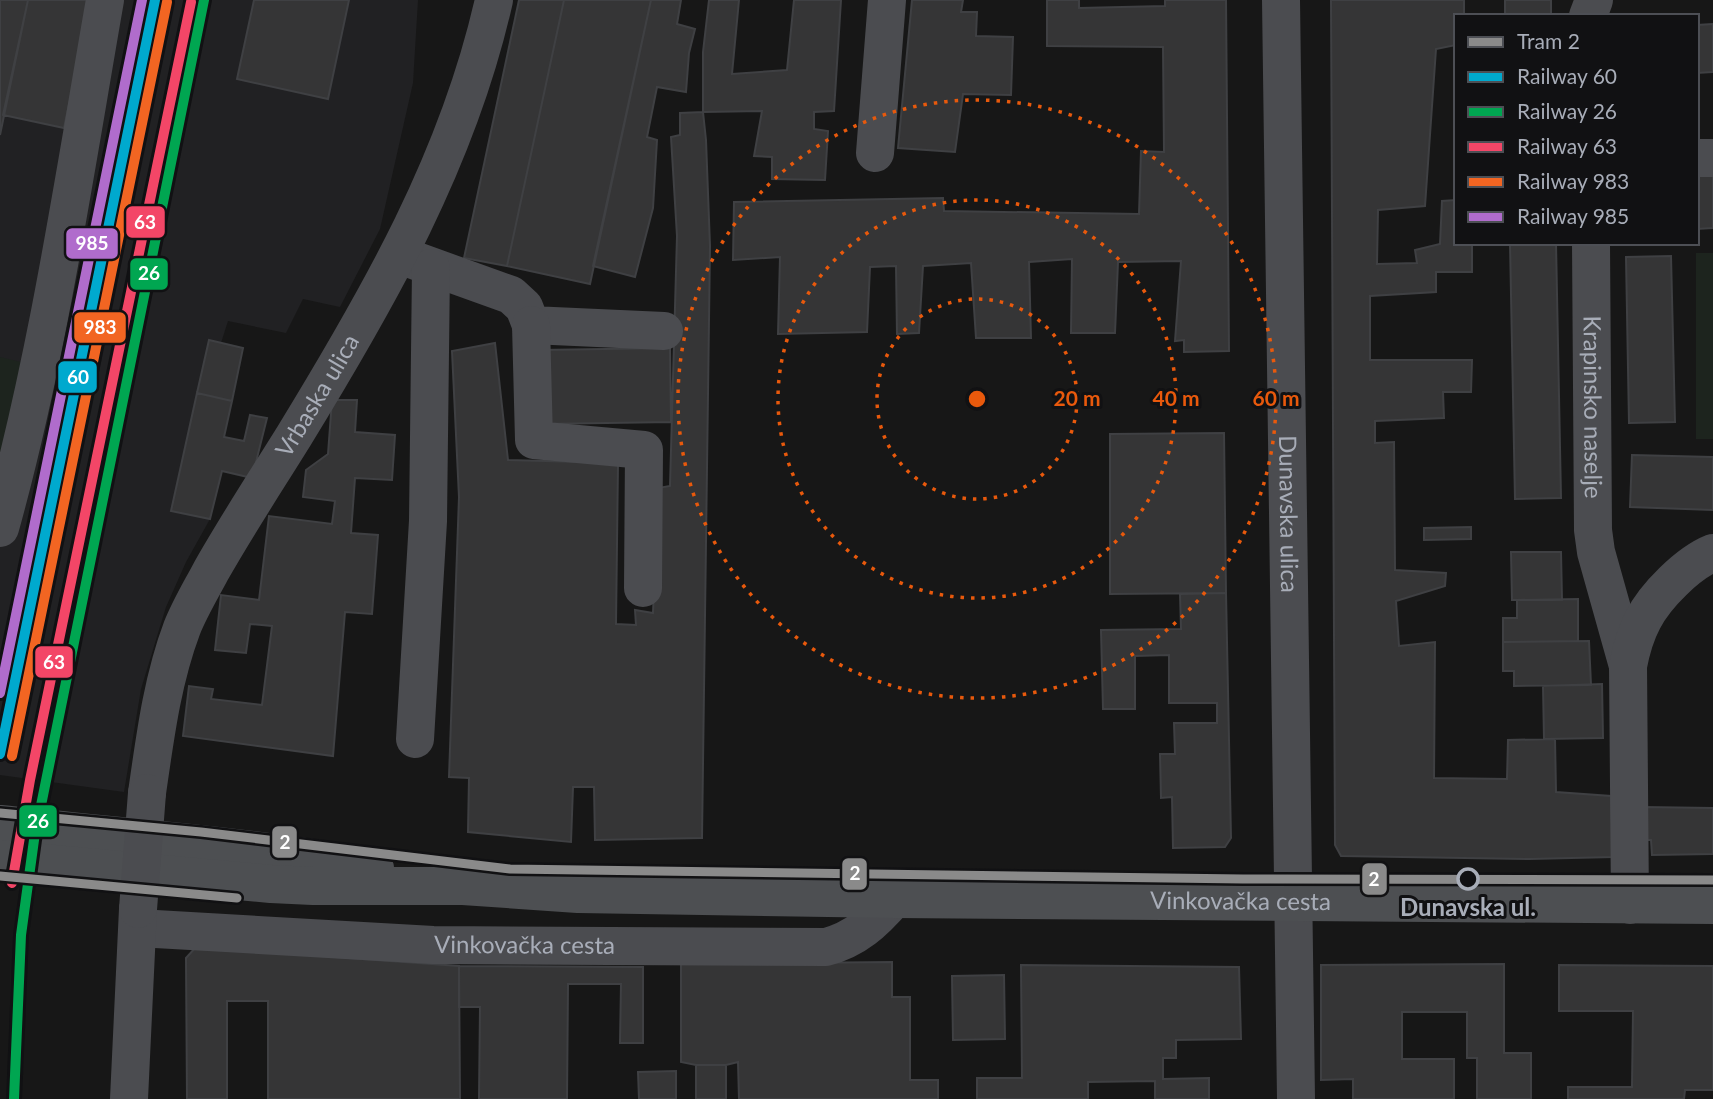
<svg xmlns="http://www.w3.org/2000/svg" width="1713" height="1099" viewBox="0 0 1713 1099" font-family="Lato,sans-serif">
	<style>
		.built { fill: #212123 }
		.green { fill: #1d241e }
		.building { fill: #353536; stroke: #3f4043; stroke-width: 2 }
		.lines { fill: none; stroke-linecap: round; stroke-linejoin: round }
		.minor { stroke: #4b4c50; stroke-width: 38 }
		.major { stroke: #4d4f52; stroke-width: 38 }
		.minor-bridge { stroke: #4b4c50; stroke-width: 38 }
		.rail-1-casing { stroke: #111113; stroke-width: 16 }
		.rail-2-casing { stroke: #111113; stroke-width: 16 }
		.rail-3-casing { stroke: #111113; stroke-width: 16 }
		.rail-4-casing { stroke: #111113; stroke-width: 16 }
		.rail-5-casing { stroke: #111113; stroke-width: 16 }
		.rail-1 { stroke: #00a9ce; stroke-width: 10 }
		.rail-2 { stroke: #00a651; stroke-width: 10 }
		.rail-3 { stroke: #f34667; stroke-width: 10 }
		.rail-4 { stroke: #f26522; stroke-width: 10 }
		.rail-5 { stroke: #b06ccc; stroke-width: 10 }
		.tram-1-casing { stroke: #111113; stroke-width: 14 }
		.tram-1 { stroke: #8a8a8a; stroke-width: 9 }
		.ring { fill: none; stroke: #e8590c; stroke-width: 3.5; stroke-dasharray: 3.5 7 }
		.stop-dot { fill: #111113; stroke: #a8adb8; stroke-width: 3.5 }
		.labels { text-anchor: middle; stroke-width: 6; stroke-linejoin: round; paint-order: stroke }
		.street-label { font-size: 24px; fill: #a8adb8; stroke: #111113 }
		.stop-label { font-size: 24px; font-weight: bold; fill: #a8adb8; stroke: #111113 }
		.centre { fill: #e8590c; stroke: #111113; stroke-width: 3.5 }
		.ring-label { font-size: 21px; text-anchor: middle; font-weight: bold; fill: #e8590c; stroke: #111113; stroke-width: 6; stroke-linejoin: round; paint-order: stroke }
		.line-badge { stroke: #111113; stroke-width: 2.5 }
		.badge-label { font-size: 19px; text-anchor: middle; font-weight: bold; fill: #fff }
	</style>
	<rect width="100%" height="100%" fill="#171717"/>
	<path class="built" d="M0 0H418L413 83 380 229 340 307 303 299 286 333 228 321 221 343 209 341 172 511 210 519 186 562 166 607 141 689 124 792 0 775Z"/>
	<path class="green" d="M1696 253H1713V439H1696Z
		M0 357 25 363 0 478Z"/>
	<path class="building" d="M0 0H28L0 135Z
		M28 0H91L64 128 3 115Z
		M254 0H349L328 99 237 79Z
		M519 0H564L507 266 464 258Z
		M564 0H651L590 284 507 266Z
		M651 0H681L677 24 695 29 689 53 686 92 657 87 647 137 657 140 653 208 635 277 593 266Z
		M709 0H739L732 74 787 70 794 0H841L834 111 814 112V129L828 131 825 180 772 179V157L754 156 762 111 703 112V52Z
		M912 0H963L961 12H977L976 36 1013 37 1011 95 963 94 955 152 898 148Z
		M1047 0H1079V8L1165 6V0H1226L1229 351 1184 352V340L1175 341 1181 261 1118 262 1115 333H1071L1072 259 1029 262 1031 338H976L971 263 923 266 919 333 897 334 896 266 870 267 867 332 778 334 780 257 733 260 734 202 943 198 944 211 1139 214 1141 151 1164 152 1163 47 1047 46Z
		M1331 0H1464V16H1456V45L1436 49 1425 206 1378 210 1377 264 1417 263 1415 250 1440 244 1442 201 1456 200V243H1472V272H1436V292L1370 296V360H1472L1471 392H1443L1444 418 1375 421V443L1394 442 1395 570 1446 573 1445 586 1396 601 1399 646 1435 642 1434 778 1507 779 1508 740 1555 739 1556 792 1611 796 1613 857 1530 859 1341 856 1335 845Z
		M1505 0H1551V16H1505Z
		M1713 24V72L1697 73V25Z
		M703 112 706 140 710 246 702 838 595 840 594 787H573L571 842 468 832 469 778 449 777 459 497 452 351 495 343 508 460 618 463 616 624 636 625 635 610 653 613 658 488 670 486 677 236 671 137 680 135V113Z
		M1697 174H1713V228L1697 229Z
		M1510 243H1556L1561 498 1515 499Z
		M1671 256 1675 422 1629 423 1626 257Z
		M209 340 243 348 232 401 197 393Z
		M670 348 671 422 542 424 540 350Z
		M197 393 232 401 224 437 244 441 250 415 267 418 252 478 222 471 210 519 171 511Z
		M332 400H357L355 432 395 435 392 480 355 478 351 533 378 535 372 614 345 612 333 756 183 736 189 686 213 689 211 699 262 705 272 626 250 624 246 653 215 650 221 595 259 600 269 516 332 524 335 501 303 497 306 470 328 454Z
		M1224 433 1226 593 1110 594V434Z
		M1632 455 1713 457V510L1630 507Z
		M1471 527V539L1424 540V528Z
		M1511 552H1561L1562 600H1512Z
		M1226 593 1231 838 1225 847 1173 848 1172 797 1161 798 1160 754H1175L1174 723H1217V703H1169V655L1135 656V709H1103L1101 630 1181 629 1180 594Z
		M1578 599V641L1503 642V618H1517V600Z
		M1589 641 1591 685 1514 686V671H1503V642Z
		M1602 684 1603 738 1544 739 1543 686Z
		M1643 807 1713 808V854L1652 855 1651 840H1643Z
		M196 947 459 966 460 1099H268V1001H227V1099H187L186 958Z
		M892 962V997H910V1080H938V1099H739L738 1062 726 1065H696L681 1062V964Z
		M1504 964V1053H1531V1099H1477V1058H1467V1012H1402V1059H1454V1099H1353V1079L1321 1080V965Z
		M1021 965 1239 967 1241 1039 1176 1040V1058H1163V1079L1209 1078V1099H1155V1081L1088 1082V1099H977V1078H1022Z
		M1559 965 1713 966V1090H1685L1684 1099H1568V1087H1632L1633 1011H1559Z
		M459 966 643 967V1043H620L621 984H568L567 1099H479L480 1007H459Z
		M1004 975 1005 1039 953 1040 952 976Z
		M696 1065H726V1099H696Z
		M676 1071V1099H639L638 1072Z"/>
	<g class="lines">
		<g class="minor">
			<path id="s1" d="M1281 0 1296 1099"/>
			<path d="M1588 16 1594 0"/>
			<path d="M875 153 887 0"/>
			<path d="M1697 158H1713"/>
			<path id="s2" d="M1591 243 1593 530 1596 552 1628 666"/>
			<path d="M408 258 511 295 524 307 531 325 664 331"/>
			<path d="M531 325 534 440 644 450 643 588"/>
			<path d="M0 528C48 355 74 177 105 0"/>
			<path d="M415 739 428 521 431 268"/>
			<path id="s3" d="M147 793C155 738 162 681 182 628 190 608 201 590 211 571 237 525 266 481 294 436 379 297 458 160 494 0"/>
			<path d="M1630 905 1628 666C1631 650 1635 635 1643 620 1655 596 1688 563 1713 553"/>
			<path id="s4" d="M138 928 433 945 826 947C856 939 874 922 894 899"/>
			<path d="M129 1099 138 909"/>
		</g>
		<g class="major">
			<path d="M0 824C125 837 251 846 375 868"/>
			<path id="s5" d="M0 859 271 884 313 886H463L578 894 894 899 1713 905"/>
		</g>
		<path class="minor-bridge" d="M138 909 147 793"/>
		<g class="rail-1-casing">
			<path id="rail-1" d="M0 754 155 0"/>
		</g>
		<g class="rail-2-casing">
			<path id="rail-2" d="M14 1099 21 935 34 840 204 0"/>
		</g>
		<g class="rail-3-casing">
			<path id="rail-3" d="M12 883 30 780 191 2"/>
		</g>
		<g class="rail-4-casing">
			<path id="rail-4" d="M12 756 167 2"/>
		</g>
		<g class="rail-5-casing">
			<path id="rail-5" d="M0 693 142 0"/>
		</g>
		<use href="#rail-1" class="rail-1"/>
		<use href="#rail-2" class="rail-2"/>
		<use href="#rail-3" class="rail-3"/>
		<use href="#rail-4" class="rail-4"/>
		<use href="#rail-5" class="rail-5"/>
		<g class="tram-1-casing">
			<path id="tram-1" d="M0 813 201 832 510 869 1243 879 1713 880
				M0 876 237 898"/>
		</g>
		<use href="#tram-1" class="tram-1"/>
	</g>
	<g class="ring">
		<circle cx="977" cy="399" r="100"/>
		<circle cx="977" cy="399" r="199"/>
		<circle cx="977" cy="399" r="299"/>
	</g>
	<circle class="stop-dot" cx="1468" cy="879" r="10"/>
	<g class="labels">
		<g class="street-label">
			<text dy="8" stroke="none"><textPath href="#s3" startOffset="438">Vrbaska ulica</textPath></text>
			<text dy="8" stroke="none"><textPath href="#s2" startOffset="164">Krapinsko naselje</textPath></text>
			<text dy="8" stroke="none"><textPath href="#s1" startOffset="514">Dunavska ulica</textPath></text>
			<text dy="8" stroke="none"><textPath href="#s5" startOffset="1242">Vinkovačka cesta</textPath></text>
			<text dy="8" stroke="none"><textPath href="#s4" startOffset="387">Vinkovačka cesta</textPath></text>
		</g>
		<g class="stop-label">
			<text x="1468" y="916">Dunavska ul.</text>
		</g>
	</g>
	<circle cx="977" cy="399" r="10" class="centre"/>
	<g class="ring-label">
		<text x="1077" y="406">20 m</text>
		<text x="1176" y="406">40 m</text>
		<text x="1276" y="406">60 m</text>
	</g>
	<g class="line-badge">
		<rect x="125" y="205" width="41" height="34" rx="7" fill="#f34667"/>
		<rect x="65" y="227" width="54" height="33" rx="7" fill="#b06ccc"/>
		<rect x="129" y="257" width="40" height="34" rx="7" fill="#00a651"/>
		<rect x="73" y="311" width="54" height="33" rx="7" fill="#f26522"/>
		<rect x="57" y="360" width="41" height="34" rx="7" fill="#00a9ce"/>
		<rect x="34" y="645" width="40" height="34" rx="7" fill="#f34667"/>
		<rect x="18" y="804" width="40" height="34" rx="7" fill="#00a651"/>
		<rect x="271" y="825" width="27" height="34" rx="7" fill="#8a8a8a"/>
		<rect x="841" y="857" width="27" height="34" rx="7" fill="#8a8a8a"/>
		<rect x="1361" y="862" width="27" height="34" rx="7" fill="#8a8a8a"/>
	</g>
	<g class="badge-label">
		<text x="145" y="229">63</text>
		<text x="92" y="250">985</text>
		<text x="149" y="280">26</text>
		<text x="100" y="334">983</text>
		<text x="78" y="384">60</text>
		<text x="54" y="669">63</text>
		<text x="38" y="828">26</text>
		<text x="285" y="849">2</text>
		<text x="855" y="880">2</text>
		<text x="1374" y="886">2</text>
	</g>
	<rect x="1454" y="14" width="245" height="231" fill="#111113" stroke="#4d4f55" stroke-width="2"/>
	<rect x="1468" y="37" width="35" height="10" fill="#8a8a8a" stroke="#4d4f55" stroke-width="2"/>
	<text x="1517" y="49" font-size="21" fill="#a8adb8">Tram 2</text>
	<rect x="1468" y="72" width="35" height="10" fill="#00a9ce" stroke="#4d4f55" stroke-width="2"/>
	<text x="1517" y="84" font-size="21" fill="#a8adb8">Railway 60</text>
	<rect x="1468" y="107" width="35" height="10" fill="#00a651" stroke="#4d4f55" stroke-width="2"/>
	<text x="1517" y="119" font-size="21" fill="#a8adb8">Railway 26</text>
	<rect x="1468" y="142" width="35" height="10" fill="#f34667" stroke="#4d4f55" stroke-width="2"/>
	<text x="1517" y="154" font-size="21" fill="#a8adb8">Railway 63</text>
	<rect x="1468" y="177" width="35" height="10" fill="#f26522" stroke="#4d4f55" stroke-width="2"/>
	<text x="1517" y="189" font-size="21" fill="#a8adb8">Railway 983</text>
	<rect x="1468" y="212" width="35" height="10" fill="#b06ccc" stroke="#4d4f55" stroke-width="2"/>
	<text x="1517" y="224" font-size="21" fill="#a8adb8">Railway 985</text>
</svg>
